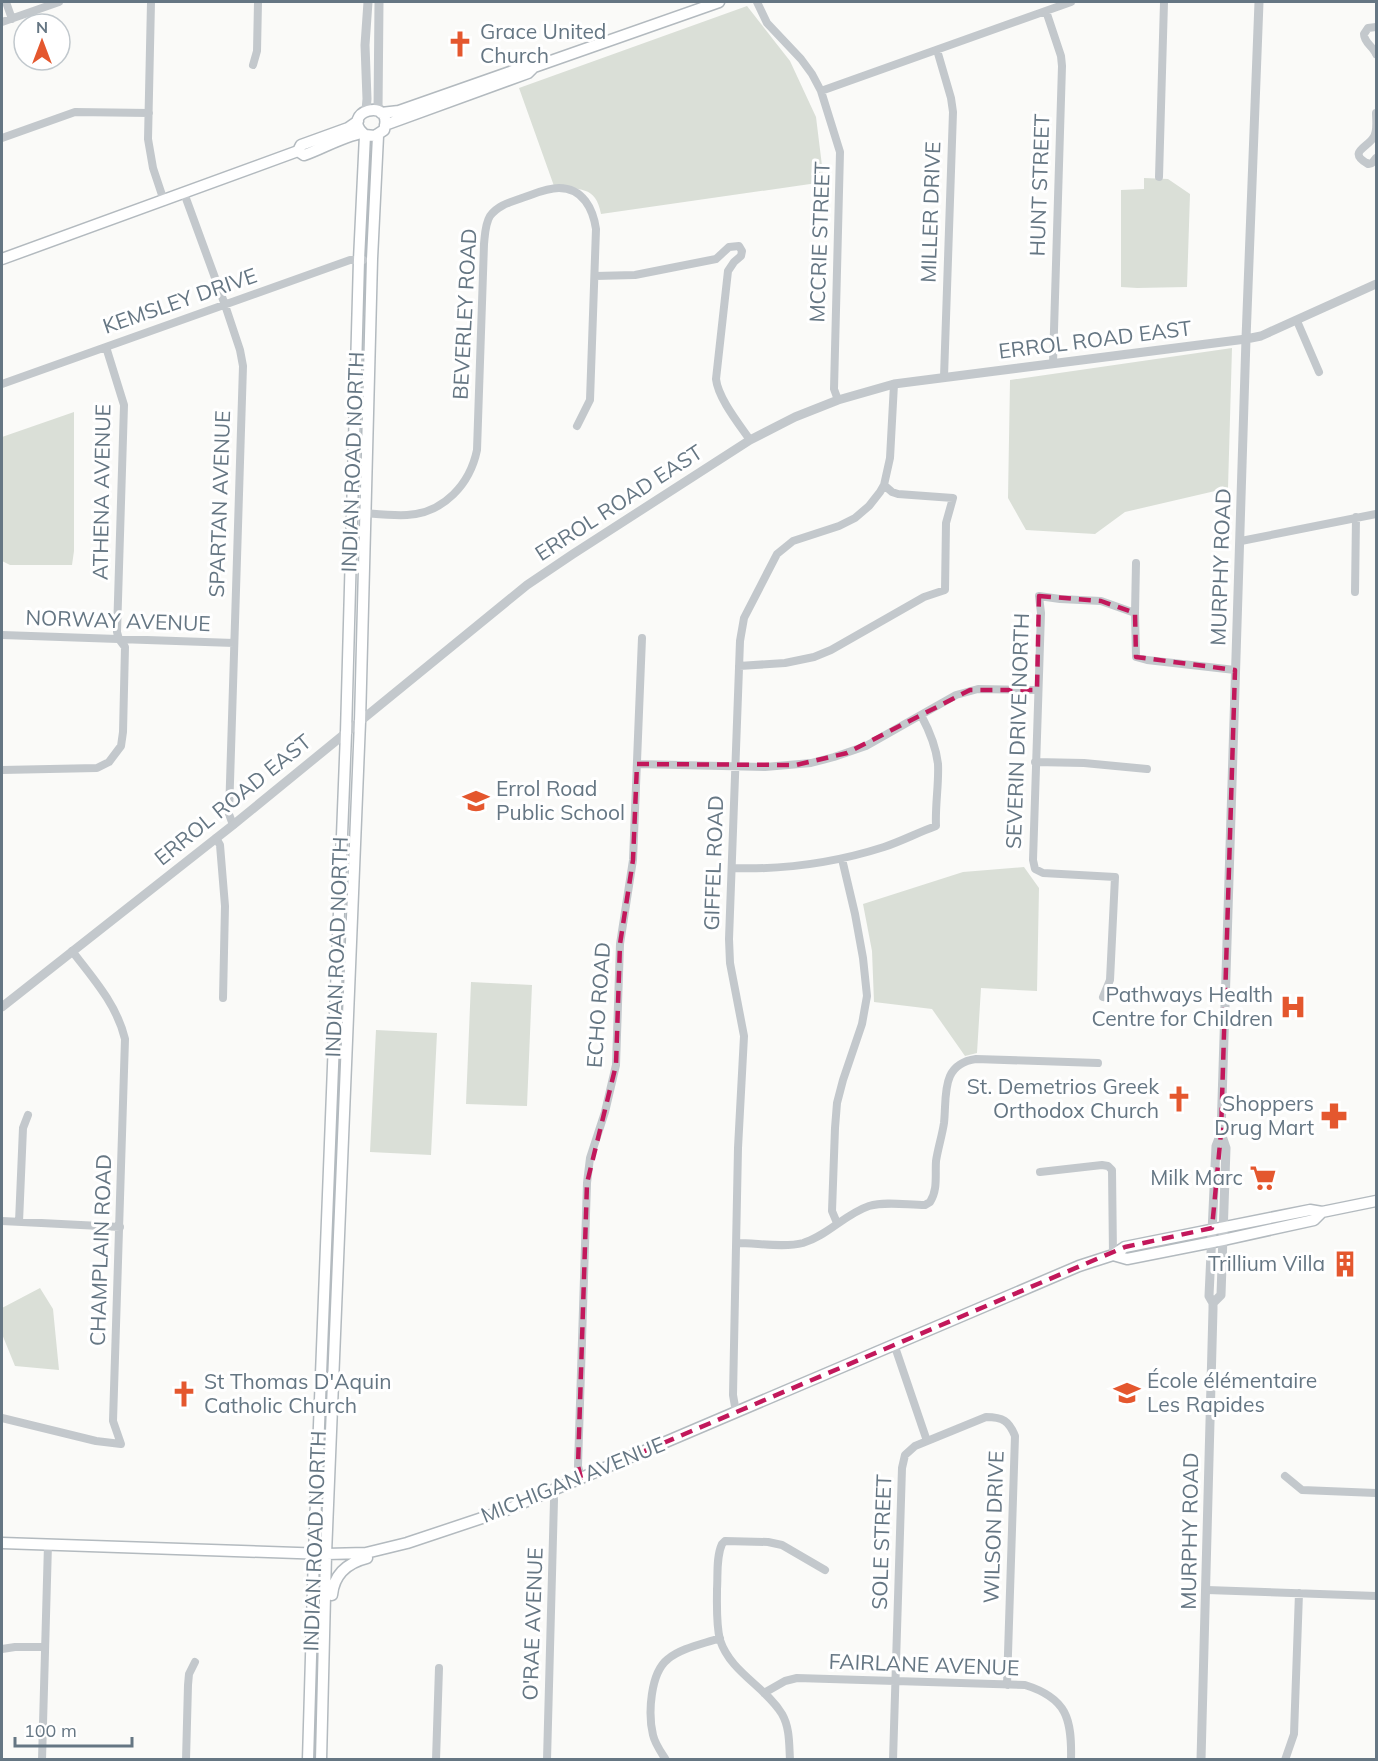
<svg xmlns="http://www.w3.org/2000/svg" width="1378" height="1761" viewBox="0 0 1378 1761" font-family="Mulish,sans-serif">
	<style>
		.green { fill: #dadfd7 }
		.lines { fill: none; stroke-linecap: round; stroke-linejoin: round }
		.secondary-casing { stroke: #b3babf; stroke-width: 13 }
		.minor { stroke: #c3c8cc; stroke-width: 8 }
		.tertiary { stroke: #c3c8cc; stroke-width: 9 }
		.secondary { stroke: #fff; stroke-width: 10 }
		.marked { fill: none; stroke: #c2185b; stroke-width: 4.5; stroke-dasharray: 12 8; stroke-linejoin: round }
		.labels { text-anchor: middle; stroke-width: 6; stroke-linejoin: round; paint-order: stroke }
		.poi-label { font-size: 21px; fill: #657683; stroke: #fff; text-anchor: end }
		.street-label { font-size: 21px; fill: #657683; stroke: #fff }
	</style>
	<rect width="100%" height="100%" fill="#fafaf8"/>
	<path class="green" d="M747 6 790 61 816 117 824 182 601 214C596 185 579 190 554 186L519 88Z
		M1144 178 1168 179 1190 194 1187 287 1137 288 1121 287V190L1144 189Z
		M1232 348 1228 488 1125 512 1095 534 1026 530 1008 498 1010 380Z
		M74 412V551L72 565H10L2 561V437Z
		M1024 867 1039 888 1037 991 981 988 977 1053 965 1056 932 1009 874 1002 872 951 863 904 963 872Z
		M471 982 532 985 527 1106 466 1104Z
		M376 1030 437 1033 431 1155 370 1152Z
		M40 1288 53 1309 59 1370 15 1366 2 1334V1308Z"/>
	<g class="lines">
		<g class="secondary-casing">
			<path id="secondary" d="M381 113 399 111 524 67H534L719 2
				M385 125 528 73 534 67
				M298 151 304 155C322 149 343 136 362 133
				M2 259 298 151 301 145 348 128 358 121
				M1113 1255 1127 1259 1223 1240 1314 1220 1322 1212
				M2 1543 326 1554 366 1553 407 1543 506 1510 1079 1266 1113 1255 1125 1247 1310 1210 1322 1212 1376 1201
				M332 1595C334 1574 347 1563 367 1558
				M308 1760 314 1554 346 733 359 260 365 135C337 112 395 95 384 130L375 136 365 135
				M321 1760 326 1554 360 722 372 259 378 136"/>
		</g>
		<path class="minor" d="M6 2 12 19
			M151 2 148 139 153 168 164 201
			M757 2 767 23 801 59 812 74 821 91 840 152 834 389 838 400
			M1046 11 1061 56 1062 66 1053 363
			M2 22 59 2
			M1376 27 1368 28 1364 34C1364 43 1373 46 1376 54
			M937 50 951 98 953 112 944 377
			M253 65 257 51 258 2
			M821 91 1071 2
			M1376 113C1376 121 1378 132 1373 138 1367 148 1347 152 1368 164L1372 163 1376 158
			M2 138 75 112 149 113
			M1159 177 1164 2
			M184 193 225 305 240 350 243 366 229 814 233 825
			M595 276 635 275 716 259 729 247 739 246 742 251 741 256 734 262 728 271 716 379C718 398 739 424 750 440
			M1297 321 1319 372
			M2 384 350 260H363
			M351 512C370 513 389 516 407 515 444 513 470 484 477 450L484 244C485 235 485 224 490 216 498 205 511 202 522 198 534 194 546 188 559 188 583 188 593 209 596 229L590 400 577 426
			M1241 541 1376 514
			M1136 563 1135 613 1136 657 1147 660 1235 670
			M1355 592 1356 517
			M2 635 234 643
			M739 666 785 663 814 657 831 650 924 597 945 590 946 523 953 498 898 494 892 492 884 485
			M1035 762 1084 763 1147 769
			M637 764 765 767 811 763 834 757 866 746 956 695 978 689 1037 690
			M2 770 97 768 109 762 121 746 123 732 125 647 119 639 117 632 124 405 106 347
			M216 838 220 845 225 906 223 998
			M732 868C784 870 834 863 884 847 902 841 919 832 936 826 935 805 939 784 938 764 936 746 929 730 921 715
			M1103 997 1110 980 1115 877 1043 873 1035 869 1033 860 1041 613 1039 596 1060 599 1101 601 1135 613
			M1040 1172 1102 1165 1108 1166 1112 1170 1113 1255
			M2 1221 120 1227
			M19 1222 23 1128 28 1115
			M837 1223 832 1211 835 1128 837 1103 843 1080 862 1024 867 996 863 958 855 914 842 859
			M737 1243C757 1243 784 1248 803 1243 827 1236 845 1214 869 1206 886 1201 907 1205 925 1205L930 1202C938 1190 935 1175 936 1161 938 1148 942 1136 944 1123 947 1096 940 1064 976 1059L1098 1063
			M894 1344 927 1441
			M736 1412 733 1395 738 1148 744 1036 730 963 729 939 740 641 744 618 777 554 793 541 839 526 855 518 869 506 880 492 884 485 890 458 894 384
			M2 1418 96 1441 121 1444 113 1421 125 1039C117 1005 93 978 72 951
			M1285 1476 1302 1490 1376 1493
			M581 1478 578 1466 587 1183 590 1158 605 1112 616 1065 620 944 633 860 642 638
			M1207 1590 1376 1596
			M2 1649 15 1647H45
			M764 1693 785 1681 797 1678 1025 1685C1067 1698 1072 1719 1071 1760
			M42 1760 48 1544
			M186 1760 188 1685 189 1674 195 1662
			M436 1760 439 1668
			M547 1760 554 1500 553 1490
			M666 1760C661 1752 655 1744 653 1735 648 1714 650 1673 668 1659 681 1648 703 1644 720 1638
			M790 1760C789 1744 790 1728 782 1714 765 1686 731 1673 720 1640 716 1624 717 1606 717 1589 718 1575 716 1557 722 1544L725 1541 768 1542 782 1545 825 1570
			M893 1760 902 1468 905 1455 915 1446 986 1417C1003 1417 1009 1421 1015 1436L1007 1685
			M1285 1760 1294 1734 1299 1593"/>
		<path class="tertiary" d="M366 110 367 99 365 45 368 2
			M378 111 379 2
			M2 1007 233 825 527 585 573 554 750 440 795 417 838 400 894 384 1246 339 1261 336 1376 284
			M1213 1303 1221 1295 1226 1148 1221 1133
			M1201 1760 1213 1309V1303L1209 1296 1216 1146 1221 1133 1246 339 1259 2"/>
		<use href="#secondary" class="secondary"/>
	</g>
	<path class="marked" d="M1039 596 1101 601 1135 613 1136 657 1235 670 1221 1133 1212 1228 1125 1247 581 1478 578 1466 587 1183 616 1065 620 944 633 860 637 764 796 765 847 753 970 690H1037Z"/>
	<defs>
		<g id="church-bare" transform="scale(2.07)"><path d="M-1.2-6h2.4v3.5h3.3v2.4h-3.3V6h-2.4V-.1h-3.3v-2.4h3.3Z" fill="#e4572e" stroke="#fff" stroke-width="2.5" paint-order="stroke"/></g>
		<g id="school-bare" transform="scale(2.07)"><path d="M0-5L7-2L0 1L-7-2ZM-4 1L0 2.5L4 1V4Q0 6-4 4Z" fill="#e4572e" stroke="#fff" stroke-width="2.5" paint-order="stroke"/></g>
		<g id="hospital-bare" transform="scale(2.07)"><path d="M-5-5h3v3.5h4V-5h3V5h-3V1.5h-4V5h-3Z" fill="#e4572e" stroke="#fff" stroke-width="2.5" paint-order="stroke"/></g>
		<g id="pharmacy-bare" transform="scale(2.07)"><path d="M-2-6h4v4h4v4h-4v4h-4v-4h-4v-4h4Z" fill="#e4572e" stroke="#fff" stroke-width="2.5" paint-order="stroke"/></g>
		<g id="supermarket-bare" transform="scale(2.07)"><path d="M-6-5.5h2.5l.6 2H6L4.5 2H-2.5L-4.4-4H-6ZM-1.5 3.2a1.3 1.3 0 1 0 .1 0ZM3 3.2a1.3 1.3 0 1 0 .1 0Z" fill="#e4572e" stroke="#fff" stroke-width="2.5" paint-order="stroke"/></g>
		<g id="building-bare" transform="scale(2.07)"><path d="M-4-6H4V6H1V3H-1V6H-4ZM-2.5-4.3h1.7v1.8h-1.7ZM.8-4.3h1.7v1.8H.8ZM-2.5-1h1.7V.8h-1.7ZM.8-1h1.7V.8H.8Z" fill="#e4572e" stroke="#fff" stroke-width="2.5" paint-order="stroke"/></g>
	</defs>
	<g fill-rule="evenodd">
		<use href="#church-bare" x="460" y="44"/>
		<use href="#school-bare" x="476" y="801"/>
		<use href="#hospital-bare" x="1293" y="1007"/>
		<use href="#church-bare" x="1179" y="1099"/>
		<use href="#pharmacy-bare" x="1334" y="1116"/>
		<use href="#supermarket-bare" x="1263" y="1178"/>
		<use href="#building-bare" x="1345" y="1264"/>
		<use href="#school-bare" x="1127" y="1393"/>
		<use href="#church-bare" x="184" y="1394"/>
	</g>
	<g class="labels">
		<g class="poi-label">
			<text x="480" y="39" text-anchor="start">Grace United<tspan x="480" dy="24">Church</tspan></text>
			<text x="496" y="796" text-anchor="start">Errol Road<tspan x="496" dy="24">Public School</tspan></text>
			<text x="1273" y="1002">Pathways Health<tspan x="1273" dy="24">Centre for Children</tspan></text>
			<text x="1159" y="1094">St. Demetrios Greek<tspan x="1159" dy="24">Orthodox Church</tspan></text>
			<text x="1314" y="1111">Shoppers<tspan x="1314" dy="24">Drug Mart</tspan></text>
			<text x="1243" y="1185">Milk Marc</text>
			<text x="1325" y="1271">Trillium Villa</text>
			<text x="1147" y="1388" text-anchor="start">École élémentaire<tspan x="1147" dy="24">Les Rapides</tspan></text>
			<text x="204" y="1389" text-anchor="start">St Thomas D'Aquin<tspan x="204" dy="24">Catholic Church</tspan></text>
		</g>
		<g class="street-label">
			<text transform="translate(1040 185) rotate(-88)" y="7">HUNT STREET</text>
			<text transform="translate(931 212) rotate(-88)" y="7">MILLER DRIVE</text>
			<text transform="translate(820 242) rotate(-88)" y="7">MCCRIE STREET</text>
			<text transform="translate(180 301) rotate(-19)" y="7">KEMSLEY DRIVE</text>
			<text transform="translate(465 314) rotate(-87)" y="7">BEVERLEY ROAD</text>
			<text transform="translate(1095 340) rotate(-7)" y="7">ERROL ROAD EAST</text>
			<text transform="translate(353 462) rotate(-88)" y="7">INDIAN ROAD NORTH</text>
			<text transform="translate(102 492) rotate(-89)" y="7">ATHENA AVENUE</text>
			<text transform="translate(619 503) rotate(-33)" y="7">ERROL ROAD EAST</text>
			<text transform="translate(220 504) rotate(-88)" y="7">SPARTAN AVENUE</text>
			<text transform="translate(1221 567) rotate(-88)" y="7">MURPHY ROAD</text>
			<text transform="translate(118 621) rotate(2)" y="7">NORWAY AVENUE</text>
			<text transform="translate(1018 731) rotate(-88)" y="7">SEVERIN DRIVE NORTH</text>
			<text transform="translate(233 800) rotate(-39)" y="7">ERROL ROAD EAST</text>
			<text transform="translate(714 863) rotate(-88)" y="7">GIFFEL ROAD</text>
			<text transform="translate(337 947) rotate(-88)" y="7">INDIAN ROAD NORTH</text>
			<text transform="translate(599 1005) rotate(-86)" y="7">ECHO ROAD</text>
			<text transform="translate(101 1250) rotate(-88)" y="7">CHAMPLAIN ROAD</text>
			<text transform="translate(573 1480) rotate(-22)" y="7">MICHIGAN AVENUE</text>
			<text transform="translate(994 1527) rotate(-88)" y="7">WILSON DRIVE</text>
			<text transform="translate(1190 1531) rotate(-89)" y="7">MURPHY ROAD</text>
			<text transform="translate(315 1541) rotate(-88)" y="7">INDIAN ROAD NORTH</text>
			<text transform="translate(882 1542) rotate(-88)" y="7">SOLE STREET</text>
			<text transform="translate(533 1624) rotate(-88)" y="7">O'RAE AVENUE</text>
			<text transform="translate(924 1665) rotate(2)" y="7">FAIRLANE AVENUE</text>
		</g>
	</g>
	<rect width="1378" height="1761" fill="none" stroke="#657683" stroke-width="6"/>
	<g transform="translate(42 42)"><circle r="28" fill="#ffffff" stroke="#c1c8cd" stroke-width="1.5"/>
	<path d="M0-4.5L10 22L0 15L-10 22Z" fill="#e4572e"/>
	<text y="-9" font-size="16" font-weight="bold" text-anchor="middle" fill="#657683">N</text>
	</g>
	<path d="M15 1737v9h117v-9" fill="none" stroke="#657683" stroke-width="3"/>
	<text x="24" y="1737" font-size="18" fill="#657683" stroke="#ffffff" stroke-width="4.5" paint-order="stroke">100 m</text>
</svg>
